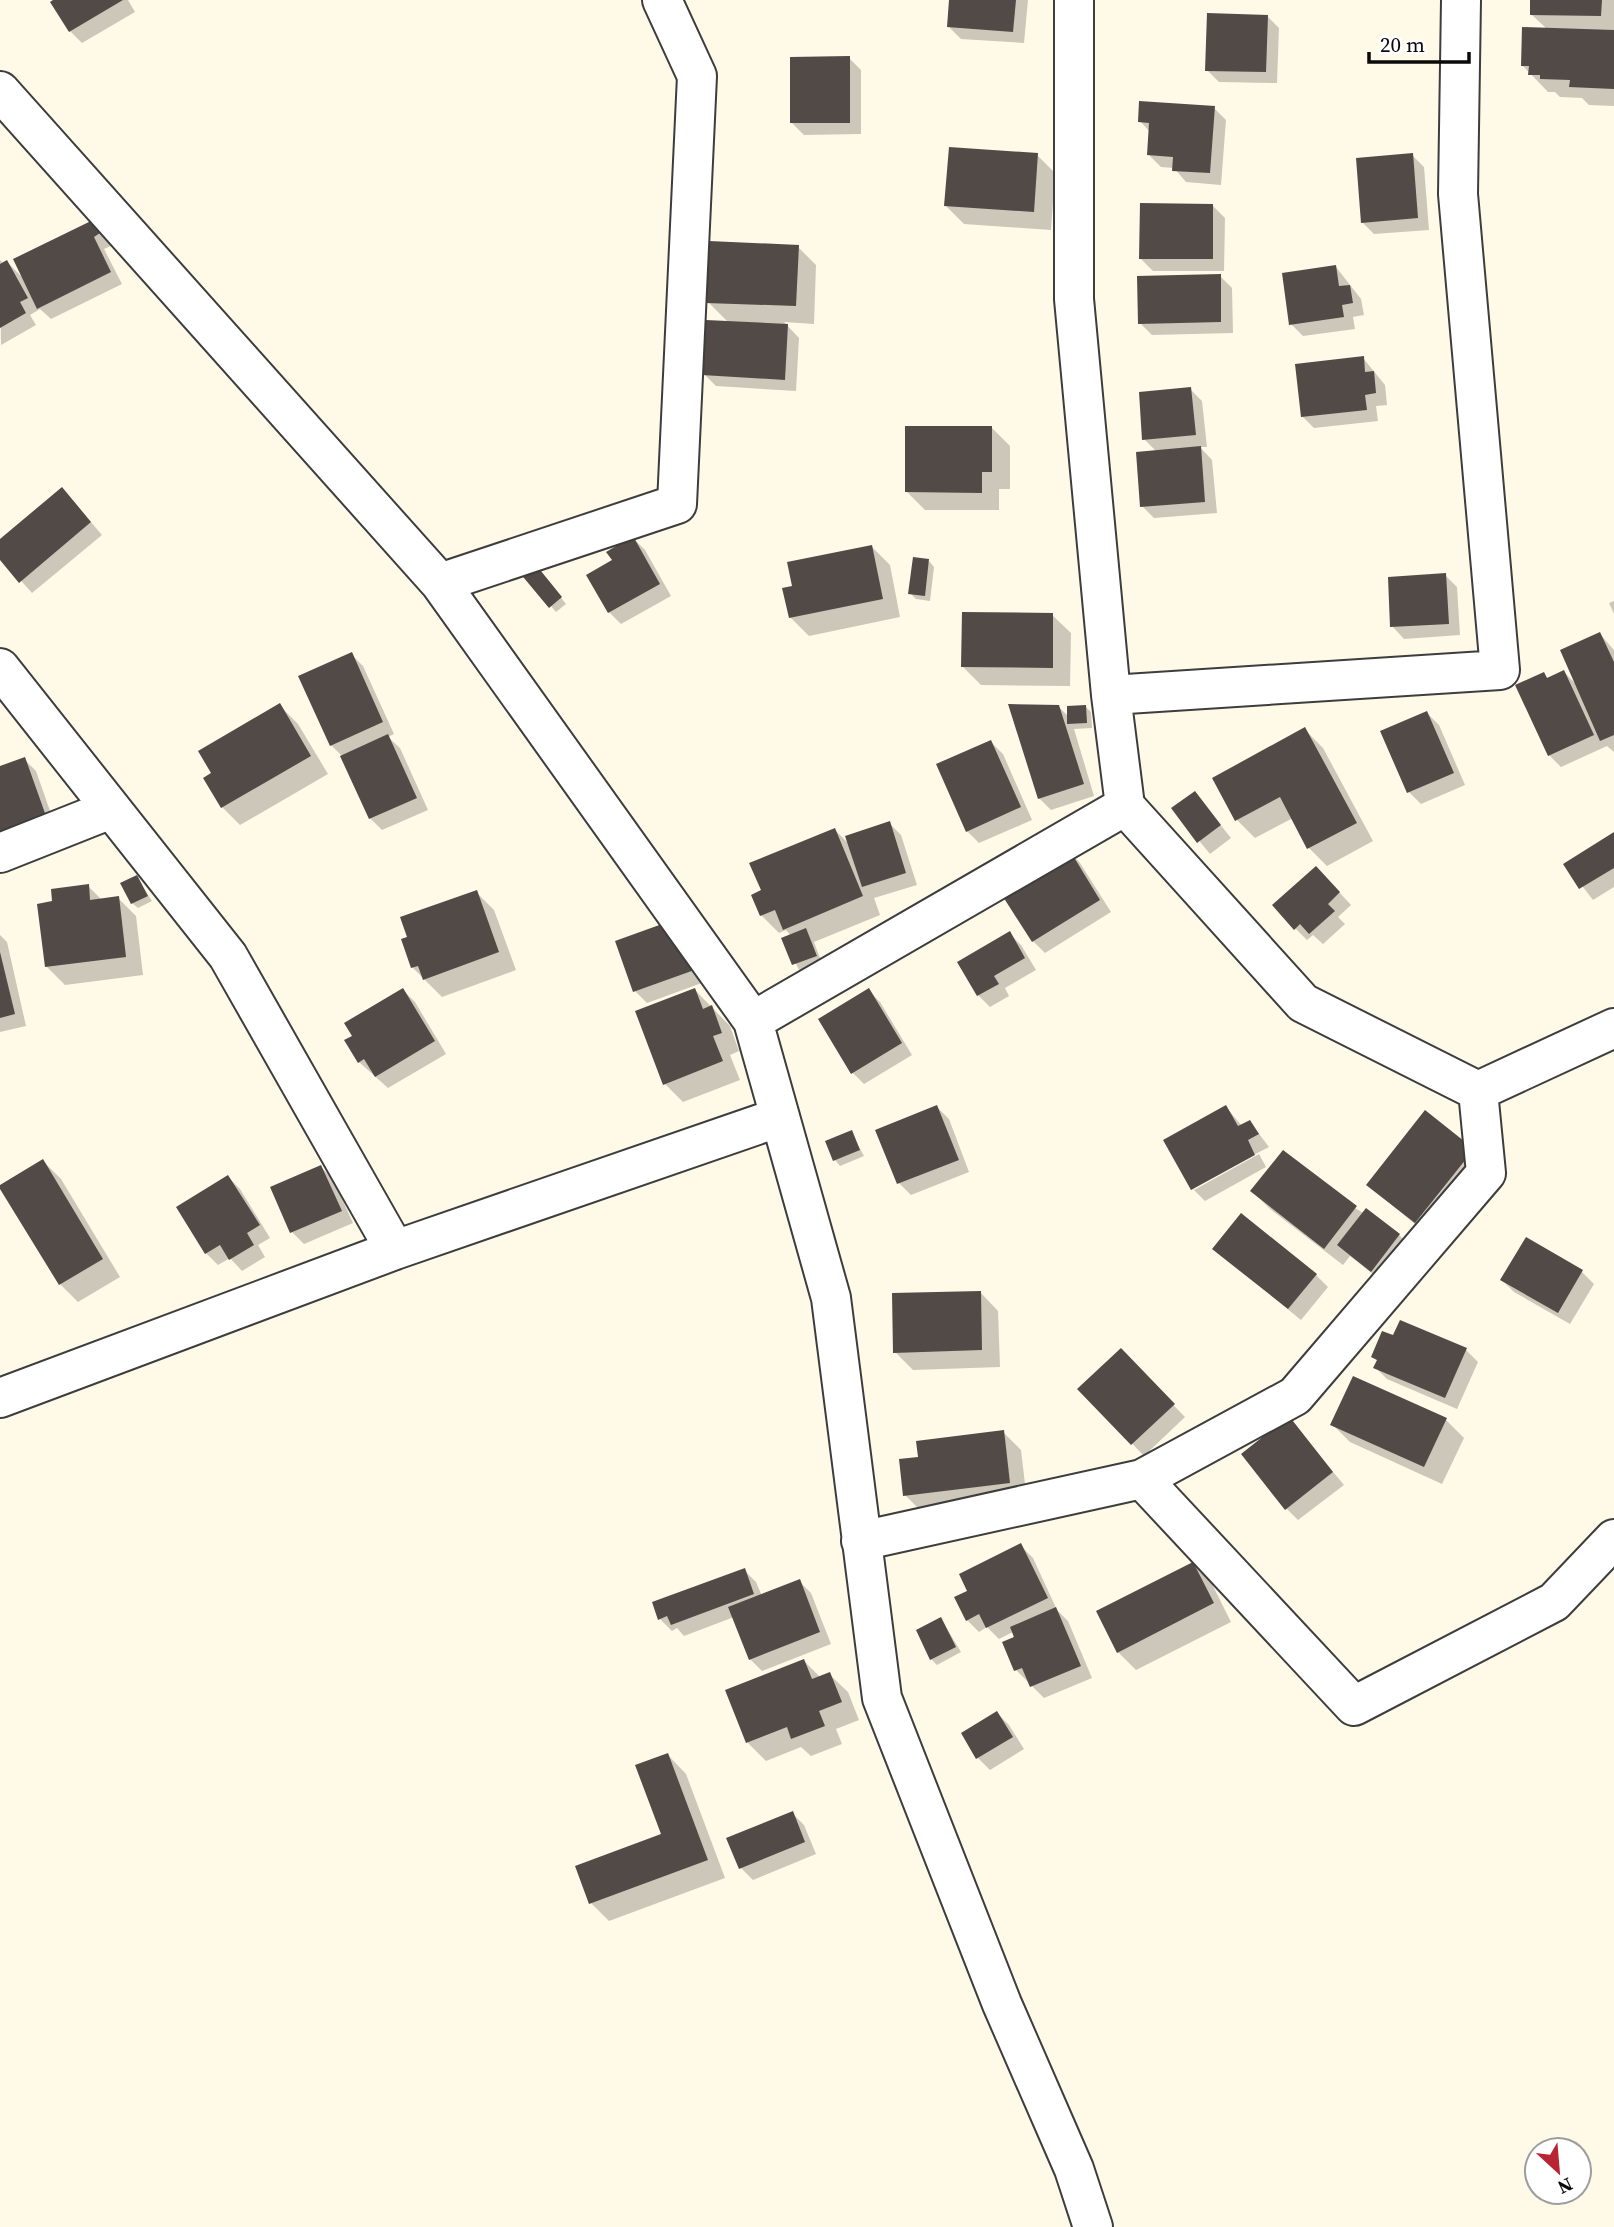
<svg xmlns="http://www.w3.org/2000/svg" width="1614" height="2227" viewBox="0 0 1614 2227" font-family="'Source Serif 4',serif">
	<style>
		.shadow { fill: #0003 }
		.building { fill: #524a47 }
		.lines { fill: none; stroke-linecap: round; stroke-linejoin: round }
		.minor-casing { stroke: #3d3d3d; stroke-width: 42 }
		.minor { stroke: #fff; stroke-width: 38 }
	</style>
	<rect width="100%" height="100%" fill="#fff9e7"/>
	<path class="shadow" d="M57 0H128L135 12 82 43 70 31 53 2Z
		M951 0H1028L1024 43 961 39 949 27Z
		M1532 0H1614V106L1589 105 1582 98 1560 97 1555 92H1548L1522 65 1547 29 1532 15Z
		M1267 16 1279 28 1277 83 1219 82 1207 70Z
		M849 58 861 70V134L804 135 792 123Z
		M1214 108 1226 120 1221 185 1186 182 1174 168 1161 167 1149 155 1150 132 1140 121Z
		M1037 155 1055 173 1051 230 964 224 946 206Z
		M1412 155 1424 167 1429 230 1374 234 1362 222Z
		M1213 206 1225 218 1224 271H1153L1141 259Z
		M92 222 111 246 104 249 122 284 51 319 40 309 30 315 36 325 1 345 0 260 4 264 7 262 23 278Z
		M798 247 816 265 814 324 784 322 799 338 796 391 716 386 704 374 729 323 708 302Z
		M1336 267 1361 299 1364 315 1353 317 1355 329 1303 336 1291 324Z
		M1220 276 1232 288 1233 333 1152 335 1140 323Z
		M1363 358 1385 385 1387 405 1376 406 1378 421 1314 428 1302 416Z
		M1190 389 1202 401 1207 447H1200L1212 460 1217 513 1154 518 1142 506 1157 452 1144 439Z
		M992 428 1010 446V489H999V510H925L906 491Z
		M73 501 102 535 32 593 0 557V541Z
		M633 538 645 550 671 596 621 624 609 612 614 561Z
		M872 547 890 565 900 617 809 636 790 617 794 587Z
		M929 561 934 567 930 601 916 599 910 593Z
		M533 563 566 604 556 612 517 566Z
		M1445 575 1457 587 1460 635 1404 639 1392 626Z
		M1614 601V614L1609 603Z
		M1052 615 1071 633 1070 686 981 685 963 667Z
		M1600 634 1614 650V752L1607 746 1561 767 1549 755 1544 674 1548 679 1564 672 1576 684Z
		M351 654 363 666 394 734 388 737 400 748 428 810 382 830 370 818 342 756 331 745Z
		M280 706 298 724 328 774 240 825 222 807 214 774Z
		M1058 706 1069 717 1086 707 1091 712 1092 728 1074 729 1094 796 1051 810 1039 798Z
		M1427 713 1439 725 1465 785 1421 804 1409 792Z
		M1305 730 1323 748 1373 841 1327 866 1309 848 1293 818 1255 838 1237 820Z
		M991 742 1003 754 1032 820 979 843 967 831Z
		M24 759 36 771 56 828 0 846V768Z
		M1195 793 1231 838 1210 854 1173 809Z
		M889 823 901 835 917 885 874 898 880 915 814 942 821 961 799 970 784 939 791 936 786 930 779 933 761 915 763 891 835 830 851 846Z
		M1614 834V887L1593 900 1566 865Z
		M1069 851 1080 863 1111 912 1045 953 1033 941Z
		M136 877 152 901 138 908 132 903Z
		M1328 880 1351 905 1338 917 1345 924 1323 944 1313 935 1307 940 1295 928Z
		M88 886 102 900 118 898 136 916 143 975 65 985 46 966 54 903Z
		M476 892 494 910 516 970 442 997 412 967Z
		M675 921 710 980 647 1003 635 991Z
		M1009 933 1021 945 1036 970 1005 988 1009 996 990 1007 978 995Z
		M0 935 7 942 26 1026 0 1032Z
		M403 990 415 1002 446 1054 388 1088 359 1062Z
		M695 990 730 1026 739 1051 730 1055 740 1080 683 1102 665 1084Z
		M868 990 880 1002 912 1055 864 1084 852 1072Z
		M937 1107 949 1119 969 1172 911 1195 899 1183Z
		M1226 1107 1242 1126 1250 1122 1269 1147 1194 1186V1190L1193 1189Z
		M1425 1113 1491 1168 1434 1240 1368 1185Z
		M851 1132 864 1156 840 1166 835 1160Z
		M1259 1154 1266 1167 1205 1201 1194 1190Z
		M43 1161 61 1179 120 1277 78 1302 60 1284Z
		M321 1167 333 1179 353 1223 304 1244 292 1232 272 1188Z
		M228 1177 240 1189 270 1238 258 1245 265 1257 242 1271 230 1258 218 1265 206 1253 178 1208Z
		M1252 1191 1355 1208 1399 1235 1411 1247 1383 1282 1350 1256 1343 1265 1270 1209Z
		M1214 1249 1316 1275 1328 1287 1301 1320Z
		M1582 1272 1594 1284 1570 1324 1514 1292 1502 1280Z
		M980 1292 998 1311 1000 1367 913 1370 895 1352Z
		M1401 1322 1466 1350 1478 1362 1457 1409 1387 1379 1375 1367 1378 1361 1373 1357 1394 1338Z
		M1121 1351 1185 1417 1144 1456 1080 1389Z
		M1289 1419 1344 1485 1298 1520 1286 1508Z
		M1446 1420 1464 1438 1442 1484 1350 1442 1332 1424Z
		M1003 1432 1021 1450 1027 1501 923 1513 905 1495Z
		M1021 1546 1033 1558 1057 1610 1068 1621 1092 1678 1044 1698 1016 1670 1013 1632 999 1639 987 1627 979 1632 967 1620 969 1592Z
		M1193 1564 1211 1582 1231 1622 1136 1670 1118 1652Z
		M744 1570 756 1582 762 1596 799 1581 811 1593 831 1644 762 1671 750 1659 734 1617 684 1636 677 1628 672 1631 660 1619Z
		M941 1619 961 1652 937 1665 931 1659Z
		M804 1661 821 1678 829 1674 848 1692 859 1720 836 1729 842 1744 811 1756 801 1747 766 1761 748 1743 728 1691Z
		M997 1713 1009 1725 1024 1749 990 1770 978 1758Z
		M668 1755 686 1774 725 1878 609 1921 591 1903 663 1835Z
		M792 1813 804 1825 816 1854 753 1880 741 1868Z"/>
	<path class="building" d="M53 0H123L69 32 50 2Z
		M949 0H1016L1013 32 947 27Z
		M1530 0H1602L1601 16 1530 15Z
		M1207 13 1268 15 1266 72 1205 71Z
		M1522 27 1614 30V89L1569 87 1570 80 1540 79V75H1528L1529 66H1521Z
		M850 56V123H790V57Z
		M1139 101 1215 106 1210 173 1172 171 1173 157 1147 155 1149 123 1138 122Z
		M949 147 1038 153 1034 212 944 206Z
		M1413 153 1418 218 1361 223 1356 158Z
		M1140 203 1213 204V259H1139Z
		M93 220 100 233 94 237 111 272 37 309 13 259Z
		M709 241 799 245 796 306 706 303Z
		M7 260 28 298 20 302 26 313 0 328V264Z
		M1336 265 1339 286 1350 285 1353 303 1342 305 1344 317 1289 325 1282 273Z
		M1221 274V322L1138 324 1137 276Z
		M706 320 788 324 785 380 702 375Z
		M1364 356 1365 372 1374 371 1376 393 1365 395 1367 410 1301 417 1295 364Z
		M1191 387 1196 435 1142 440 1139 392Z
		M905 426H992V472H982V493L905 492Z
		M1201 446 1205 502 1140 507 1136 452Z
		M62 487 91 522 19 583 0 560V539Z
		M633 536 660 584 608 613 586 575 612 560 606 552Z
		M872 545 883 599 789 618 782 588 792 586 787 562Z
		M528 555 562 597 549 608 514 566Z
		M913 557 929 559 925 596 908 594Z
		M1446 573 1449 624 1390 627 1388 577Z
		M962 612 1053 613V668L961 667Z
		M1600 632 1614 662V735L1600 741 1560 650Z
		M352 652 383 722 330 746 298 676Z
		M1564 670 1594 735 1548 756 1515 685 1544 672 1547 678Z
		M280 703 311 756 221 808 203 778 211 773 198 751Z
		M1008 704 1059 705 1084 784 1038 799Z
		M1086 705 1087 723 1067 724V706Z
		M1427 711 1454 773 1407 793 1380 731Z
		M1305 727 1357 823 1307 849 1280 797 1235 821 1212 778Z
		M388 734 417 798 369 819 340 756Z
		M991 740 1021 807 966 832 936 764Z
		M25 757 46 816 0 832V766Z
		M1195 791 1221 825 1197 843 1171 808Z
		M890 821 906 873 862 887 845 836Z
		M835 828 863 896 783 930 775 910 760 916 751 895 761 890 749 863Z
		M1614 832V868L1579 889 1563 864Z
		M1069 849 1100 900 1032 942 1000 892Z
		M1316 866 1340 892 1328 904 1335 911 1309 934 1300 924 1294 930 1272 905Z
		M137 875 148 896 131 904 120 883Z
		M89 884 90 900 119 896 126 957 45 967 37 904 52 901 51 889Z
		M477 890 499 952 423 980 418 966 411 968 401 939 407 937 400 917Z
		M676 919 700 968 633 992 615 941Z
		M806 928 817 956 792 965 781 938Z
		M1010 931 1025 958 994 976 999 984 977 996 957 962Z
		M0 952 15 1014 0 1018Z
		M403 988 435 1041 375 1077 364 1059 358 1063 344 1040 352 1036 344 1023Z
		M695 988 703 1009 712 1005 722 1033 713 1036 723 1061 663 1085 635 1011Z
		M869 988 902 1043 851 1074 818 1019Z
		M937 1105 959 1160 897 1184 875 1130Z
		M1226 1105 1238 1126 1250 1120 1259 1134 1248 1140 1255 1155 1191 1190 1163 1140Z
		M1425 1110 1474 1149 1415 1223 1366 1185Z
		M852 1130 860 1150 833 1161 825 1141Z
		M1283 1150 1357 1206 1324 1249 1250 1191Z
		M43 1159 103 1259 59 1285 0 1189V1185Z
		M321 1165 342 1211 290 1233 270 1187Z
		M228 1175 260 1225 247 1233 254 1245 229 1260 220 1245 205 1254 176 1207Z
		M1366 1208 1400 1234 1371 1272 1337 1245Z
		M1241 1213 1317 1274 1288 1309 1212 1249Z
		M1526 1237 1583 1270 1558 1313 1500 1280Z
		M981 1291 982 1350 893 1353 892 1293Z
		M1400 1320 1467 1348 1445 1398 1373 1368 1377 1360 1371 1357 1382 1331 1393 1335Z
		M1121 1348 1175 1404 1131 1445 1077 1389Z
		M1353 1376 1447 1418 1424 1467 1330 1425Z
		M1289 1416 1333 1472 1285 1510 1241 1454Z
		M1004 1430 1010 1483 903 1496 899 1459 918 1457 916 1441Z
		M1021 1543 1048 1598 986 1628 979 1614 966 1621 954 1597 967 1591 959 1574Z
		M1193 1562 1214 1603 1117 1653 1096 1611Z
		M745 1568 754 1594 671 1625 667 1616 658 1620 652 1602Z
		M800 1579 820 1632 749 1660 728 1607Z
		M1056 1607 1081 1666 1030 1687 1022 1668 1014 1671 1002 1642 1014 1637 1010 1627Z
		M941 1617 956 1647 930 1660 916 1630Z
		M804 1659 812 1679 830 1672 842 1702 819 1711 825 1726 791 1739 787 1727 746 1743 725 1690Z
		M997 1711 1013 1737 976 1759 961 1733Z
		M668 1753 708 1860 589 1904 575 1866 661 1834 635 1765Z
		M793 1811 805 1842 739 1869 726 1838Z"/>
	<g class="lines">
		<g class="minor-casing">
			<path id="minor" d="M1074 0V299L1111 695 1125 806 1303 1003 1478 1091 1614 1028
				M0 91 440 583 753 1021 831 1298 882 1698 1002 2004 1074 2169 1093 2227
				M440 583 677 504 697 76 662 0
				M0 668 228 956 395 1250
				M1111 695 1500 670 1458 194 1461 0
				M0 853 111 809
				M753 1021 1125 806
				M0 1398 395 1250 780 1117
				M1142 1479 1354 1706 1554 1602 1614 1539
				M861 1541 1142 1479 1295 1396 1486 1173 1478 1091"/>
		</g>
		<use href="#minor" class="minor"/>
	</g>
	<g transform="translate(1558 2171) rotate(154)"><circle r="33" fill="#ffffff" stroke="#9d9d9d" stroke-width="2"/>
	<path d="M0-5L12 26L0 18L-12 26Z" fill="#b82433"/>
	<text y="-10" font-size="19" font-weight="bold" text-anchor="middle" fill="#0a0a0a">N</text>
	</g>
	<path d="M1369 52v10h100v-10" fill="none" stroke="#0a0a0a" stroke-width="3.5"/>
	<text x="1380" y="52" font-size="21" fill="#0a0a0a" stroke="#ffffff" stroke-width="5" paint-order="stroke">20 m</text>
</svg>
